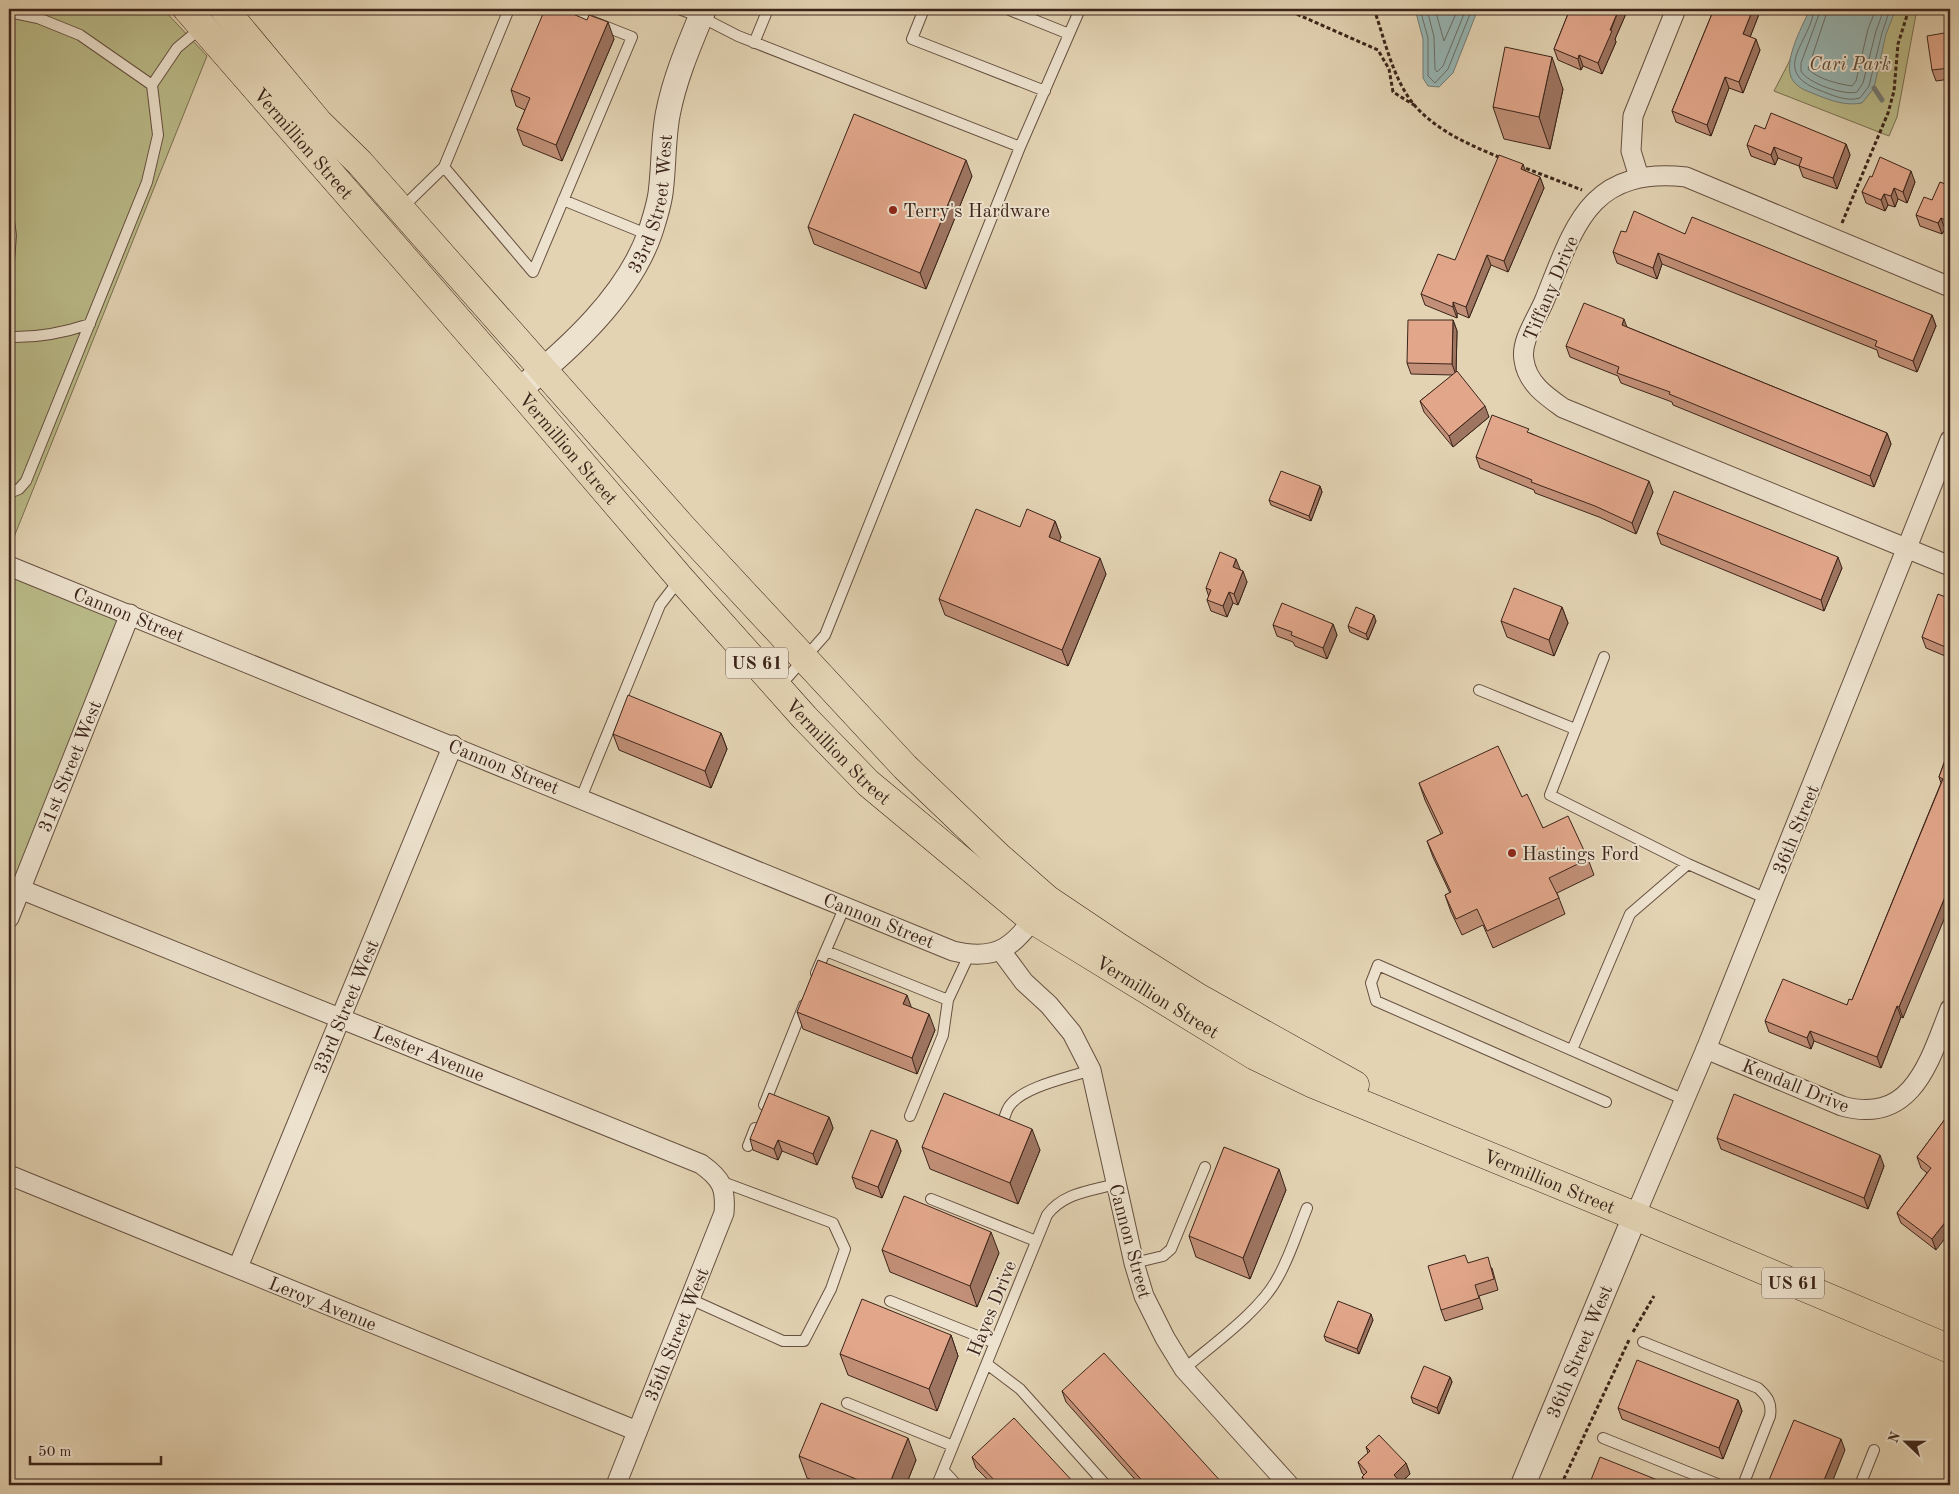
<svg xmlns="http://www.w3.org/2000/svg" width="1959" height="1494" viewBox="0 0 1959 1494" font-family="'Old Standard TT',serif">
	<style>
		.green { fill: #babb89; stroke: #7b7052 }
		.water { fill: #97b6b4; stroke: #737c76 }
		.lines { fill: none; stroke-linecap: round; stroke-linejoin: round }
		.shore { stroke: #6a6d67; stroke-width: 1 }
		.stream { stroke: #737c76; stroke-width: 5 }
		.service-casing { stroke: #665040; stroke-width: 12 }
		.minor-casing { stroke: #665040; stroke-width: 21 }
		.tertiary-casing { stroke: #665040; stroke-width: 26 }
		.trunk-casing { stroke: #3c241a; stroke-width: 29 }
		.path { stroke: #3c241a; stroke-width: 3; stroke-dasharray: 4 2.5; stroke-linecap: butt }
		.service { stroke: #ede2ce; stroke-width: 10 }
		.minor { stroke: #ede2ce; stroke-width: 19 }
		.tertiary { stroke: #ede2ce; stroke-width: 24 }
		.trunk { stroke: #e3d3b3; stroke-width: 28 }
		.wall { fill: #c29078; stroke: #3c241a }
		.shaded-wall { fill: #9e7561; stroke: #3c241a }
		.building { fill: #e2a78b; stroke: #3c241a }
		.poi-dot { fill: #8f2418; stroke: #ede2ce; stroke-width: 2 }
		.labels { text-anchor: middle; stroke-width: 4; stroke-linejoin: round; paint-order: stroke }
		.shield { fill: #ede2ce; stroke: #715d50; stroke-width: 1 }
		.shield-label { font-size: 18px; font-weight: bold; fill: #3c241a }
		.park-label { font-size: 19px; font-style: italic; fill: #5c4a36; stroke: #ede2ce }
		.street-label { font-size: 19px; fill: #3c241a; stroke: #ede2ce }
		.poi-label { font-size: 19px; fill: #3c241a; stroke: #ede2ce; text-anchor: start }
	</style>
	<rect width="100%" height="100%" fill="#e3d3b3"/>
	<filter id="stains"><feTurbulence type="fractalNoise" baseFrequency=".004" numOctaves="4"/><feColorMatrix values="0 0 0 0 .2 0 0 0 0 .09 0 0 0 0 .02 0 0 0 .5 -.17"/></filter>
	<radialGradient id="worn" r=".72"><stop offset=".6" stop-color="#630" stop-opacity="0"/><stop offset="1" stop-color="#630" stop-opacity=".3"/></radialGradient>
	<path class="green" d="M9 9H163L207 56 14 537 9 535Z
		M1810 9H1917L1897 117 1889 136 1774 91 1789 62Z
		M9 566 130 614 9 900Z"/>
	<path class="water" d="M1415 9H1478L1453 73 1439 87 1428 86 1423 78V39Z
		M1810 9H1896L1886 34 1874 88 1862 103C1846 106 1832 101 1817 95 1810 92 1802 90 1796 84 1778 69 1802 27 1810 9Z"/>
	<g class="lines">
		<path class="shore" d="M1420 9 1428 38V76L1435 83 1448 69 1472 9
			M1427 9 1434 37 1435 69 1437 72 1443 66 1466 9
			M1435 9 1444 41 1458 9
			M1814 9C1811 42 1769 70 1819 90 1832 95 1846 102 1860 98L1869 86 1882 33 1890 9
			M1821 9 1801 63V71C1807 83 1845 96 1857 92L1863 83 1876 31 1884 9
			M1828 9 1808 69C1818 79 1838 84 1852 86L1856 81 1868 29 1876 9"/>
		<path class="stream" d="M1874 88 1882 100"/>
		<g class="service-casing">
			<path id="service" d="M679 9 701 17 738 36 1020 147 825 635 779 687
				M924 9 912 39 1045 91
				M1007 9 1069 34
				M9 12 38 18 80 35 152 85 158 135 147 182 26 481 19 489 9 493
				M754 43 768 9
				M152 85 177 48 201 28
				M1020 147 1080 9
				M444 167 533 272 632 37 561 9
				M563 200 649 235
				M402 208 444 167 509 9
				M9 221 11 235 9 261
				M9 337C38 338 63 333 90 324
				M1604 657 1550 795 1688 864 1767 899
				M1479 690 1575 729
				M581 798 660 605 680 579
				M826 951 948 1000 969 955
				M816 973 845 906
				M1572 1050 1630 914 1688 864
				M1606 1102 1376 1001 1371 983 1378 965 1685 1100
				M764 1105 804 1005
				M910 1116 943 1035 948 1000
				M1002 1126C1004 1119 1006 1109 1011 1104 1026 1086 1068 1078 1091 1070
				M748 1146 755 1128
				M931 1199 1036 1241
				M1134 1263 1163 1256 1171 1249 1205 1167
				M690 1299 783 1341H804L831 1289 845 1249 833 1223 720 1181
				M890 1301 995 1343
				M1643 1342 1758 1388C1768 1397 1772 1403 1770 1416L1743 1485
				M987 1364 1020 1389 1105 1484
				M1184 1369C1212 1345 1260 1311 1277 1279 1290 1257 1297 1232 1307 1208
				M847 1403 953 1446
				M1603 1438 1720 1485
				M943 1470 957 1485
				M937 1485 1047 1215C1063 1193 1090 1191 1116 1184
				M1860 1485 1874 1450"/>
		</g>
		<g class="minor-casing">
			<g id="minor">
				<path d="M1639 177 1631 151 1633 116 1676 9"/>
				<path d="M1950 287 1686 177C1590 167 1575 224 1545 299 1538 317 1520 341 1524 360 1527 383 1546 396 1563 408L1950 566"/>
				<path d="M9 566 953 951C1000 962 1014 945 1040 910"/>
				<path d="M20 889 701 1164C722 1179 726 1188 724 1213L616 1485"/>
				<path d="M9 918 130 614"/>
				<path d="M1001 951 1024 982 1049 1005 1072 1033 1091 1070 1134 1263 1144 1296 1165 1338 1184 1369 1289 1485"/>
				<path d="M1706 1049 1842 1106C1913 1126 1930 1059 1950 1009"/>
				<path d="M9 1175 637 1431"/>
				<path d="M1635 1216 1706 1049 1950 440"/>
				<path id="s1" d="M238 1267 453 745"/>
			</g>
		</g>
		<g class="tertiary-casing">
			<g id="tertiary">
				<path id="s2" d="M519 390C569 349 628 296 650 233 654 220 660 203 661 189 664 164 663 138 668 113 675 77 690 43 704 9"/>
				<path id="s3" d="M1523 1485 1635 1216"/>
			</g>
		</g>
		<g class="trunk-casing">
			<g id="trunk">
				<path id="s4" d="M187 9 519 390 680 578 805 718 868 783 1033 920 1255 1056 1311 1083 1635 1216 1950 1349"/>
				<path d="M224 9 319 123 360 163 683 528 905 767 999 857 1047 899 1120 948 1199 998 1355 1085"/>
			</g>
		</g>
		<path class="path" d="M1285 9 1378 50 1389 69 1393 92 1414 105
			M1374 9C1385 40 1393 81 1416 107 1439 132 1470 145 1501 158
			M1520 166 1582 190
			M1842 223 1888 113 1894 91 1898 44 1909 9
			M1633 1332 1654 1296
			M1561 1485 1629 1340"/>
		<use href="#service" class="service"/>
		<use href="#minor" class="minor"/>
		<use href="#tertiary" class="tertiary"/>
		<use href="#trunk" class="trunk"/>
	</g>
	<path class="wall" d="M1570 9H1628L1615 39 1616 42 1602 74 1583 66 1581 70 1558 60 1554 49Z
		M1714 9H1761L1750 37 1760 50 1743 93 1729 88 1711 136 1676 122 1672 111Z
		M1944 9H1950V13L1945 11Z
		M587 20 614 39 562 161 523 145 517 129 525 110 516 106 511 90Z
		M1950 32V79L1936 81 1932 70Z
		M1563 89 1550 149 1504 139 1493 107Z
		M1765 129 1846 144 1850 155 1837 189 1803 177 1799 166 1778 158 1775 165 1751 156 1747 145Z
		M1525 171 1540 177 1544 188 1508 272 1491 265 1469 318 1457 313V318L1425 305 1421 294 1455 260Z
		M972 176 926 289 814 244 808 227Z
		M1872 177 1915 182 1907 203 1898 199 1895 207 1888 205 1885 211 1866 203 1862 192Z
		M1950 186V231L1945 229 1942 234 1920 226 1916 215 1932 200Z
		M1626 232 1685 234 1932 315 1936 326 1917 372 1879 357 1877 350 1662 264 1657 279 1617 263 1613 252Z
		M1453 320 1457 331 1456 372 1489 417 1453 447 1424 412 1420 401 1453 375 1411 374 1407 363Z
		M1627 327 1887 433 1891 444 1874 487 1673 405 1672 402 1621 383 1618 376 1570 357 1566 346Z
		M1530 433 1653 492 1636 534 1599 517 1535 493 1534 490 1480 468 1476 457Z
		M1320 486 1322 492 1311 521 1271 505 1269 500Z
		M1055 521 1061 537 1059 541 1106 574 1068 666 945 615 939 599Z
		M1657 533 1842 568 1824 611 1661 544Z
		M1240 569 1247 582 1238 605 1233 603 1227 617 1211 611 1207 600 1209 597 1206 588Z
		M1950 599V658L1926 648 1922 637Z
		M1562 607 1568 623 1554 656 1507 637 1501 621Z
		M1376 621 1368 640 1350 632 1348 626Z
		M1333 624 1337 635 1327 659 1295 646 1293 642 1277 636 1273 625Z
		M721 733 727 749 711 788 619 750 613 734Z
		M1946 757 1903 1018 1901 1017 1881 1068 1814 1041 1811 1049 1769 1032 1765 1021 1847 1005 1852 1000 1941 783 1939 777Z
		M1419 783 1522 797 1543 828 1588 859 1594 875 1557 893 1565 914 1493 948 1483 925 1462 935 1451 912 1445 895 1450 893 1433 857 1427 841 1441 834 1425 800Z
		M911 1007 935 1030 917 1074 803 1029 797 1012Z
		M1950 1101 1936 1250 1901 1223 1897 1213 1927 1173 1921 1168 1917 1157 1946 1118 1945 1114Z
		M829 1117 833 1128 817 1165 782 1151 778 1160 753 1150 750 1139Z
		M1717 1138 1884 1166 1868 1209 1721 1149Z
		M897 1140 901 1151 882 1198 856 1188 852 1177Z
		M922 1147 1040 1150 1018 1204 930 1169Z
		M1286 1190 1250 1279 1196 1257 1189 1236Z
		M882 1250 999 1253 977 1307 890 1272Z
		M1468 1263 1492 1268 1498 1290 1479 1296 1483 1309 1445 1321 1441 1310Z
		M1373 1320 1359 1354 1326 1341 1324 1336Z
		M951 1335 958 1356 937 1411 848 1375 840 1354Z
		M1450 1377 1452 1382 1439 1414 1413 1403 1411 1397Z
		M1062 1391 1224 1485H1140L1066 1402Z
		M1738 1400 1742 1411 1723 1459 1622 1419 1618 1408Z
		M1366 1447 1406 1463 1410 1474 1401 1483 1403 1485H1365L1362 1477 1364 1475 1362 1473 1358 1462 1368 1453Z
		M799 1456 916 1460 906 1485H826L807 1478Z
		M972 1457 1076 1485H993L976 1468Z"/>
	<path class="shaded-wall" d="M1619 9H1628L1615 39 1616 42 1602 74 1598 63Z
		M1753 9H1761L1747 45 1743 34Z
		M608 22 614 39 562 161 556 145Z
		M1756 39 1760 50 1743 93 1739 82Z
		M1579 55 1583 66 1581 70 1578 59Z
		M1552 57 1563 89 1550 149 1539 117Z
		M1725 77 1729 88 1711 136 1707 125Z
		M1846 144 1850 155 1837 189 1833 178Z
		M1774 147 1778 158 1775 165 1771 155Z
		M966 160 972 176 926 289 920 273Z
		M1523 164 1527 175 1521 169Z
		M1911 171 1915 182 1907 203 1903 192Z
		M1540 177 1544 188 1508 272 1504 261Z
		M1894 188 1898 199 1895 207 1891 196Z
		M1884 194 1888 205 1885 211 1881 200Z
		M1950 213V230L1947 221Z
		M1941 218 1945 229 1942 234 1938 223Z
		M1658 253 1662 264 1657 279 1653 268Z
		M1487 255 1491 265 1469 318 1466 307Z
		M1453 302 1457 313V318L1453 307Z
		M1932 315 1936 326 1917 372 1913 361Z
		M1624 319 1628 330 1622 325Z
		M1453 320 1457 331 1456 375 1452 364Z
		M1485 406 1489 417 1453 447 1449 436Z
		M1887 433 1891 444 1874 487 1870 476Z
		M1649 481 1653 492 1636 534 1632 523Z
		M1320 486 1322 492 1311 521 1309 516Z
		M1055 521 1061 537 1055 553 1049 537Z
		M1838 557 1842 568 1824 611 1821 600Z
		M1100 558 1106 574 1068 666 1062 650Z
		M1236 559 1240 569 1237 578 1233 567Z
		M1243 571 1247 582 1238 605 1234 594Z
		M1229 592 1233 603 1227 617 1223 606Z
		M1562 607 1568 623 1554 656 1549 640Z
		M1374 615 1376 621 1368 640 1366 634Z
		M1333 624 1337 635 1327 659 1323 648Z
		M721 733 727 749 711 788 705 771Z
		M1950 885V905L1903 1018 1899 1007Z
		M907 995 913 1012 903 1004Z
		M1897 1006 1901 1017 1881 1068 1877 1057Z
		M929 1014 935 1030 917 1074 912 1058Z
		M1810 1031 1814 1041 1811 1049 1807 1038Z
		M829 1117 833 1128 817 1165 813 1154Z
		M1032 1129 1040 1150 1018 1204 1010 1183Z
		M778 1140 782 1151 778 1160 774 1149Z
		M897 1140 901 1151 882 1198 878 1187Z
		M1880 1155 1884 1166 1868 1209 1864 1198Z
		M1279 1169 1286 1190 1250 1279 1243 1258Z
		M1950 1190V1206L1946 1195Z
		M1950 1216V1232L1936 1250 1932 1239Z
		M991 1232 999 1253 977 1307 970 1286Z
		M1371 1314 1373 1320 1359 1354 1357 1349Z
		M951 1335 958 1356 937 1411 929 1389Z
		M1450 1377 1452 1382 1439 1414 1437 1408Z
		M1738 1400 1742 1411 1723 1459 1719 1448Z
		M908 1438 916 1460 906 1485H889Z
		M1841 1439 1845 1450 1831 1485H1822Z
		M1406 1463 1410 1474 1398 1485 1394 1475Z"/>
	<path class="building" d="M545 9H561L587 20 589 15 608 22 556 145 517 129 530 98 511 90Z
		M1570 9H1619L1610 30 1612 31 1598 63 1579 55 1578 59 1554 49Z
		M1714 9H1753L1743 34 1756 39 1739 82 1725 77 1707 125 1672 111Z
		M1950 32V68L1932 70 1927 36Z
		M1505 47 1552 57 1539 117 1493 107Z
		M1771 113 1846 144 1833 178 1799 166 1802 158 1774 147 1771 155 1747 145 1755 125 1765 129Z
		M854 114 966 160 920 273 808 227Z
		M1499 155 1523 164 1521 169 1540 177 1504 261 1487 255 1466 307 1453 302V307L1421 294 1438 254 1455 260Z
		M1880 157 1911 171 1903 192 1894 188 1891 196 1884 194 1881 200 1862 192 1870 176 1872 177Z
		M1940 182 1950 186V213L1947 221 1941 218 1938 223 1916 215 1924 197 1932 200Z
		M1634 211 1685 234 1692 217 1932 315 1913 361 1875 346 1877 341 1658 253 1653 268 1613 252 1621 231 1626 232Z
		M1584 303 1624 319 1622 325 1887 433 1870 476 1669 394 1670 392 1617 373 1619 367 1566 346Z
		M1408 320H1453L1452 364 1407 363Z
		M1457 371 1485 406 1449 436 1420 401Z
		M1492 415 1529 429 1527 432 1649 481 1632 523 1595 506 1531 482 1532 480 1476 457Z
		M1281 471 1320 486 1309 516 1269 500Z
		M1674 491 1838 557 1821 600 1657 533Z
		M976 509 1020 527 1027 509 1055 521 1049 537 1100 558 1062 650 939 599Z
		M1220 552 1236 559 1233 567 1243 571 1234 594 1229 592 1223 606 1207 600 1211 590 1206 588Z
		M1514 588 1562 607 1549 640 1501 621Z
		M1938 594 1950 599V649L1922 637Z
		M1282 603 1333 624 1323 648 1291 635 1292 632 1273 625Z
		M1356 607 1374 615 1366 634 1348 626Z
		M628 695 721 733 705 771 613 734Z
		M1498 746 1522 797 1527 794 1543 828 1568 816 1588 859 1549 878 1559 898 1487 931 1477 909 1456 919 1445 895 1451 892 1427 841 1443 833 1419 783Z
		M1950 747V885L1899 1007 1897 1006 1877 1057 1810 1031 1807 1038 1765 1021 1783 979 1847 1005 1849 999 1852 1000 1943 779 1939 777Z
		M818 960 907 995 903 1004 929 1014 912 1058 797 1012Z
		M769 1093 829 1117 813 1154 778 1140 774 1149 750 1139Z
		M944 1093 1032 1129 1010 1183 922 1147Z
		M1734 1094 1880 1155 1864 1198 1717 1138Z
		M1950 1101V1190L1946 1195 1950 1198V1216L1932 1239 1897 1213 1931 1168 1917 1157 1948 1115 1945 1114Z
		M871 1130 897 1140 878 1187 852 1177Z
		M1224 1147 1279 1169 1243 1258 1189 1236Z
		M904 1196 991 1232 970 1286 882 1250Z
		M1465 1255 1468 1263 1488 1257 1494 1279 1475 1285 1479 1298 1441 1310 1428 1266Z
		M862 1299 951 1335 929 1389 840 1354Z
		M1338 1301 1371 1314 1357 1349 1324 1336Z
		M1104 1353 1224 1485H1146L1062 1391Z
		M1637 1360 1738 1400 1719 1448 1618 1408Z
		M1424 1366 1450 1377 1437 1408 1411 1397Z
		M821 1403 908 1438 889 1485H871L799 1456Z
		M1014 1418 1076 1485H999L972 1457Z
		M1794 1420 1841 1439 1822 1485H1767Z
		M1379 1435 1406 1463 1394 1475 1403 1485H1370L1362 1477 1367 1472 1358 1462 1370 1451 1366 1447Z
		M1600 1457 1670 1485H1589Z"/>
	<g class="poi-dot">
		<circle cx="893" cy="210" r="5"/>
		<circle cx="1512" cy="853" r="5"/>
	</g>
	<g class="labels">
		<g class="shield">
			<rect x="726" y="647.5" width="62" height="31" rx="4"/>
			<rect x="1762" y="1267.5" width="62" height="31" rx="4"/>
		</g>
		<g class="shield-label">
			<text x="757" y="669">US 61</text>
			<text x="1793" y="1289">US 61</text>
		</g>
		<g class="park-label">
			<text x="1850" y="70">Cari Park</text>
		</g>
		<g class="street-label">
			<text dy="7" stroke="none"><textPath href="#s4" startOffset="178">Vermillion Street</textPath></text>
			<text dy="7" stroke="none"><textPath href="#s2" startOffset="236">33rd Street West</textPath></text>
			<text transform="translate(1550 288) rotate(-67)" y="7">Tiffany Drive</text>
			<text dy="7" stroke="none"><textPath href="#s4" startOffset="582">Vermillion Street</textPath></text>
			<text transform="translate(129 614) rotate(22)" y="7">Cannon Street</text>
			<text dy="7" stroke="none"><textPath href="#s4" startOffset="988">Vermillion Street</textPath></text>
			<text transform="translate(69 766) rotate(-68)" y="7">31st Street West</text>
			<text transform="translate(504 766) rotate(22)" y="7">Cannon Street</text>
			<text transform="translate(1795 829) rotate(-68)" y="7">36th Street</text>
			<text transform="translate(879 920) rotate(22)" y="7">Cannon Street</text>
			<text dy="7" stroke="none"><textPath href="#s4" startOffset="1392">Vermillion Street</textPath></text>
			<text dy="7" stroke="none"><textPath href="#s1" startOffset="282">33rd Street West</textPath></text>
			<text transform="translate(429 1053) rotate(22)" y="7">Lester Avenue</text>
			<text transform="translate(1796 1085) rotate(22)" y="7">Kendall Drive</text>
			<text dy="7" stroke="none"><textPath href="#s4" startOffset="1826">Vermillion Street</textPath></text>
			<text transform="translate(1131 1241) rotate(75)" y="7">Cannon Street</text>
			<text transform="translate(323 1303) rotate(22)" y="7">Leroy Avenue</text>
			<text transform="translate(991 1308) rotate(-68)" y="7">Hayes Drive</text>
			<text transform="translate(676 1334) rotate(-68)" y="7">35th Street West</text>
			<text dy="7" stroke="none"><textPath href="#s3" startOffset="145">36th Street West</textPath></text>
		</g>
		<g class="poi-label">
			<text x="903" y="217">Terry's Hardware</text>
			<text x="1522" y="860">Hastings Ford</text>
		</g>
	</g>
	<rect width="1959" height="1494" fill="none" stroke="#e3d3b3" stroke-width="30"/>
	<rect x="10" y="10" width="1939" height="1474" fill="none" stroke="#3c241a" stroke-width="2.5"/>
	<rect x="15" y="15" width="1929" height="1464" fill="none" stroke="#3c241a"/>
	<g transform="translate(1906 1442) rotate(292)" stroke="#ede2ce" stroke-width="4" paint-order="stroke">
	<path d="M0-4L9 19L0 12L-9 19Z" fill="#3c241a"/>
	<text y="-8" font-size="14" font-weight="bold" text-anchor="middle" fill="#3c241a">N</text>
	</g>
	<path d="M30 1456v8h131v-8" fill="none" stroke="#3c241a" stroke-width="2.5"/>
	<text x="38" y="1456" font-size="15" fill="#3c241a" stroke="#ede2ce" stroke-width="4" paint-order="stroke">50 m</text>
	<rect width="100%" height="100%" filter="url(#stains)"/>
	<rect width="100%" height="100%" fill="url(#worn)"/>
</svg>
